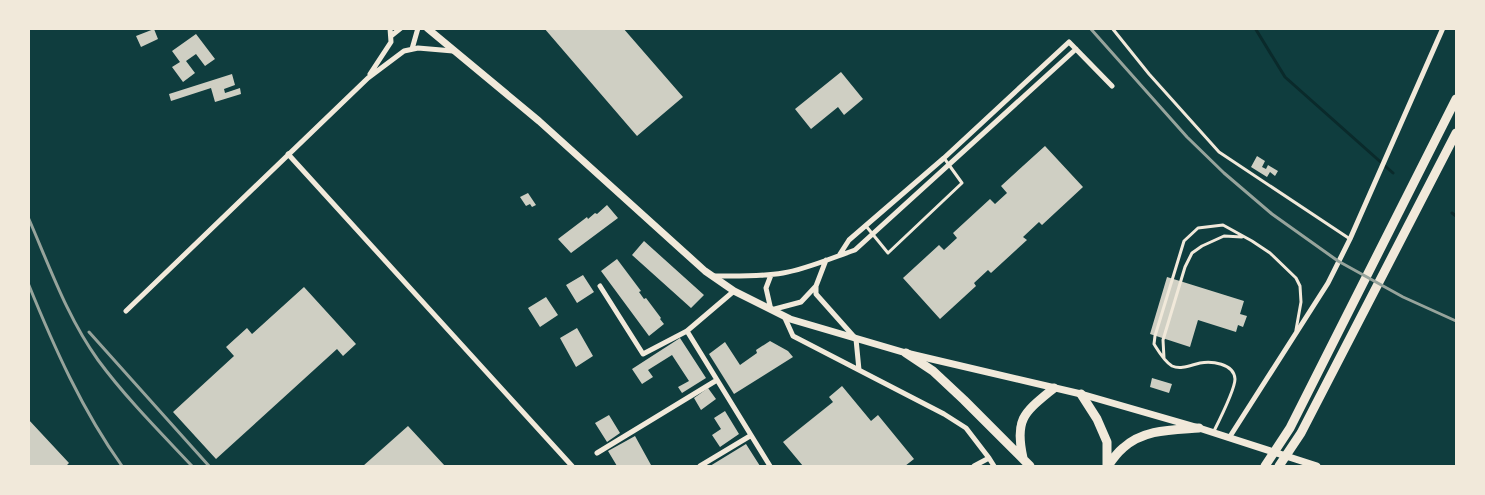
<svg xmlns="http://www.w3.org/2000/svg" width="1485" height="495" viewBox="0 0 1485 495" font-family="Montserrat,sans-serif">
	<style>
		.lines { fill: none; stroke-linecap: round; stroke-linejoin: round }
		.stream { stroke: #0a2a2b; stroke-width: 3 }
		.building { fill: #cfcfc3 }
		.service { stroke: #f1e9da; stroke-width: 3 }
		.minor { stroke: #f1e9da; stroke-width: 5 }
		.tertiary { stroke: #f1e9da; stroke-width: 7 }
		.trunk { stroke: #f1e9da; stroke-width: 9 }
		.rail { stroke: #97a49c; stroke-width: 3 }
	</style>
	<rect width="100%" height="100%" fill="#0f3d3e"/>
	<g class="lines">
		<path class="stream" d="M1255 28 1285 77 1393 173
			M1452 213 1456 216"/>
	</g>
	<path class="building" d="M544 28H623L683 97 637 136Z
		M154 29 158 39 141 47 136 36Z
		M196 34 215 59 205 66 196 54 186 61 195 73 183 82 172 67 180 62 172 51Z
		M841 72 863 99 844 115 838 107 811 129 795 109Z
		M232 74 235 85 224 89 225 93 240 88 241 94 215 102 211 88 171 101 169 94Z
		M1045 146 1083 187 1042 225 1039 222 1023 237 1027 240 991 273 988 270 974 283 976 286 940 319 903 278 939 245 944 250 957 238 953 233 990 199 995 204 1007 193 1001 186Z
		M1257 156 1265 161 1262 167 1266 169 1268 165 1278 171 1275 176 1270 172 1267 177 1251 167Z
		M528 193 536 205 532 207 530 204 526 206 520 197Z
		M607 205 618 218 571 253 558 239 587 217 588 219 595 213 597 214Z
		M644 241 704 295 691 308 632 255Z
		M617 259 641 291 639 292 644 299 646 298 661 318 660 319 664 324 649 336 601 271Z
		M583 275 594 292 577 303 566 285Z
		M1167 277 1244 301 1240 314 1247 316 1243 327 1238 325 1236 332 1198 320 1190 347 1150 334Z
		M304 287 356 344 343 356 337 349 216 459 173 412 234 356 226 347 247 328 252 334Z
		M546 297 558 315 540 327 528 308Z
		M577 328 593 356 576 367 560 338Z
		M680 338 706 378 682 393 678 387 689 381 672 355 648 370 653 377 642 384 632 369Z
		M770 341 788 351 793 357 734 394 709 354 725 342 740 365 757 353 756 350Z
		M1152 378 1172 384 1169 393 1150 387Z
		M842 386 871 421 878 415 914 459 905 466H803L783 442 833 402 829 397Z
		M708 388 716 399 701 410 694 398Z
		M725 411 739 434 720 447 712 435 721 429 714 418Z
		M609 415 620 433 607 442 595 423Z
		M28 419 69 463 66 466H28Z
		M408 426 445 466H363Z
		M635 436 651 465 648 466H617L608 451Z
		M746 444 760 466H710Z"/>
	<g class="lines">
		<path class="service" d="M1112 28 1149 74 1219 152 1350 239
			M866 226 888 253 962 183 944 158
			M1164 358 1163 340 1185 267 1192 253 1202 246 1224 236 1242 237
			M1214 431C1219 421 1235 388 1235 379 1234 363 1211 361 1200 363 1191 365 1181 370 1172 366 1164 361 1159 352 1154 344L1155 336 1184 241 1198 228 1223 225 1252 241 1270 253 1296 278 1300 286 1301 302 1296 330"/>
		<path class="minor" d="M391 36 401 28
			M412 49 418 28
			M370 74 391 42 390 28
			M288 154 572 466
			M840 254 849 240 944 158 1069 42 1112 86
			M826 260 816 286V294L856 339 859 370
			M771 275 766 288 771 310 801 302 816 286
			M712 276C736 276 759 277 783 273 807 269 831 258 855 250L1076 49
			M600 286 643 354 687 331
			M734 291 687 331 770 466
			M126 311 368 78 404 51 418 48 453 51
			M784 316 793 336 944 414 966 428 989 458 994 466
			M1229 438 1328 283 1350 239 1443 28
			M597 453 717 380
			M700 466 750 436
			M974 466 989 458"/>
		<path class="tertiary" d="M427 28 539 121 705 271 734 291 790 319 906 353 1081 394 1199 428 1317 466"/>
		<path class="trunk" d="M906 353 933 371 964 400 1030 466
			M1081 394 1097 419 1107 442V466
			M1023 458C1014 418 1025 412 1054 388
			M1108 466C1112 460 1117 453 1123 448 1144 429 1172 430 1199 428
			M1265 466 1290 428 1456 99
			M1279 466 1301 433 1456 133"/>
		<path class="rail" d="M1090 28 1187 137 1224 173 1272 214 1338 261 1403 297 1456 321
			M28 217C49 265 67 317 98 360 126 398 160 432 192 466
			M28 283C54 347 82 410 122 466
			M89 332 209 466"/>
	</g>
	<rect width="1485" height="495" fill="none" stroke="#f1e9da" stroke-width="60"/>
</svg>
